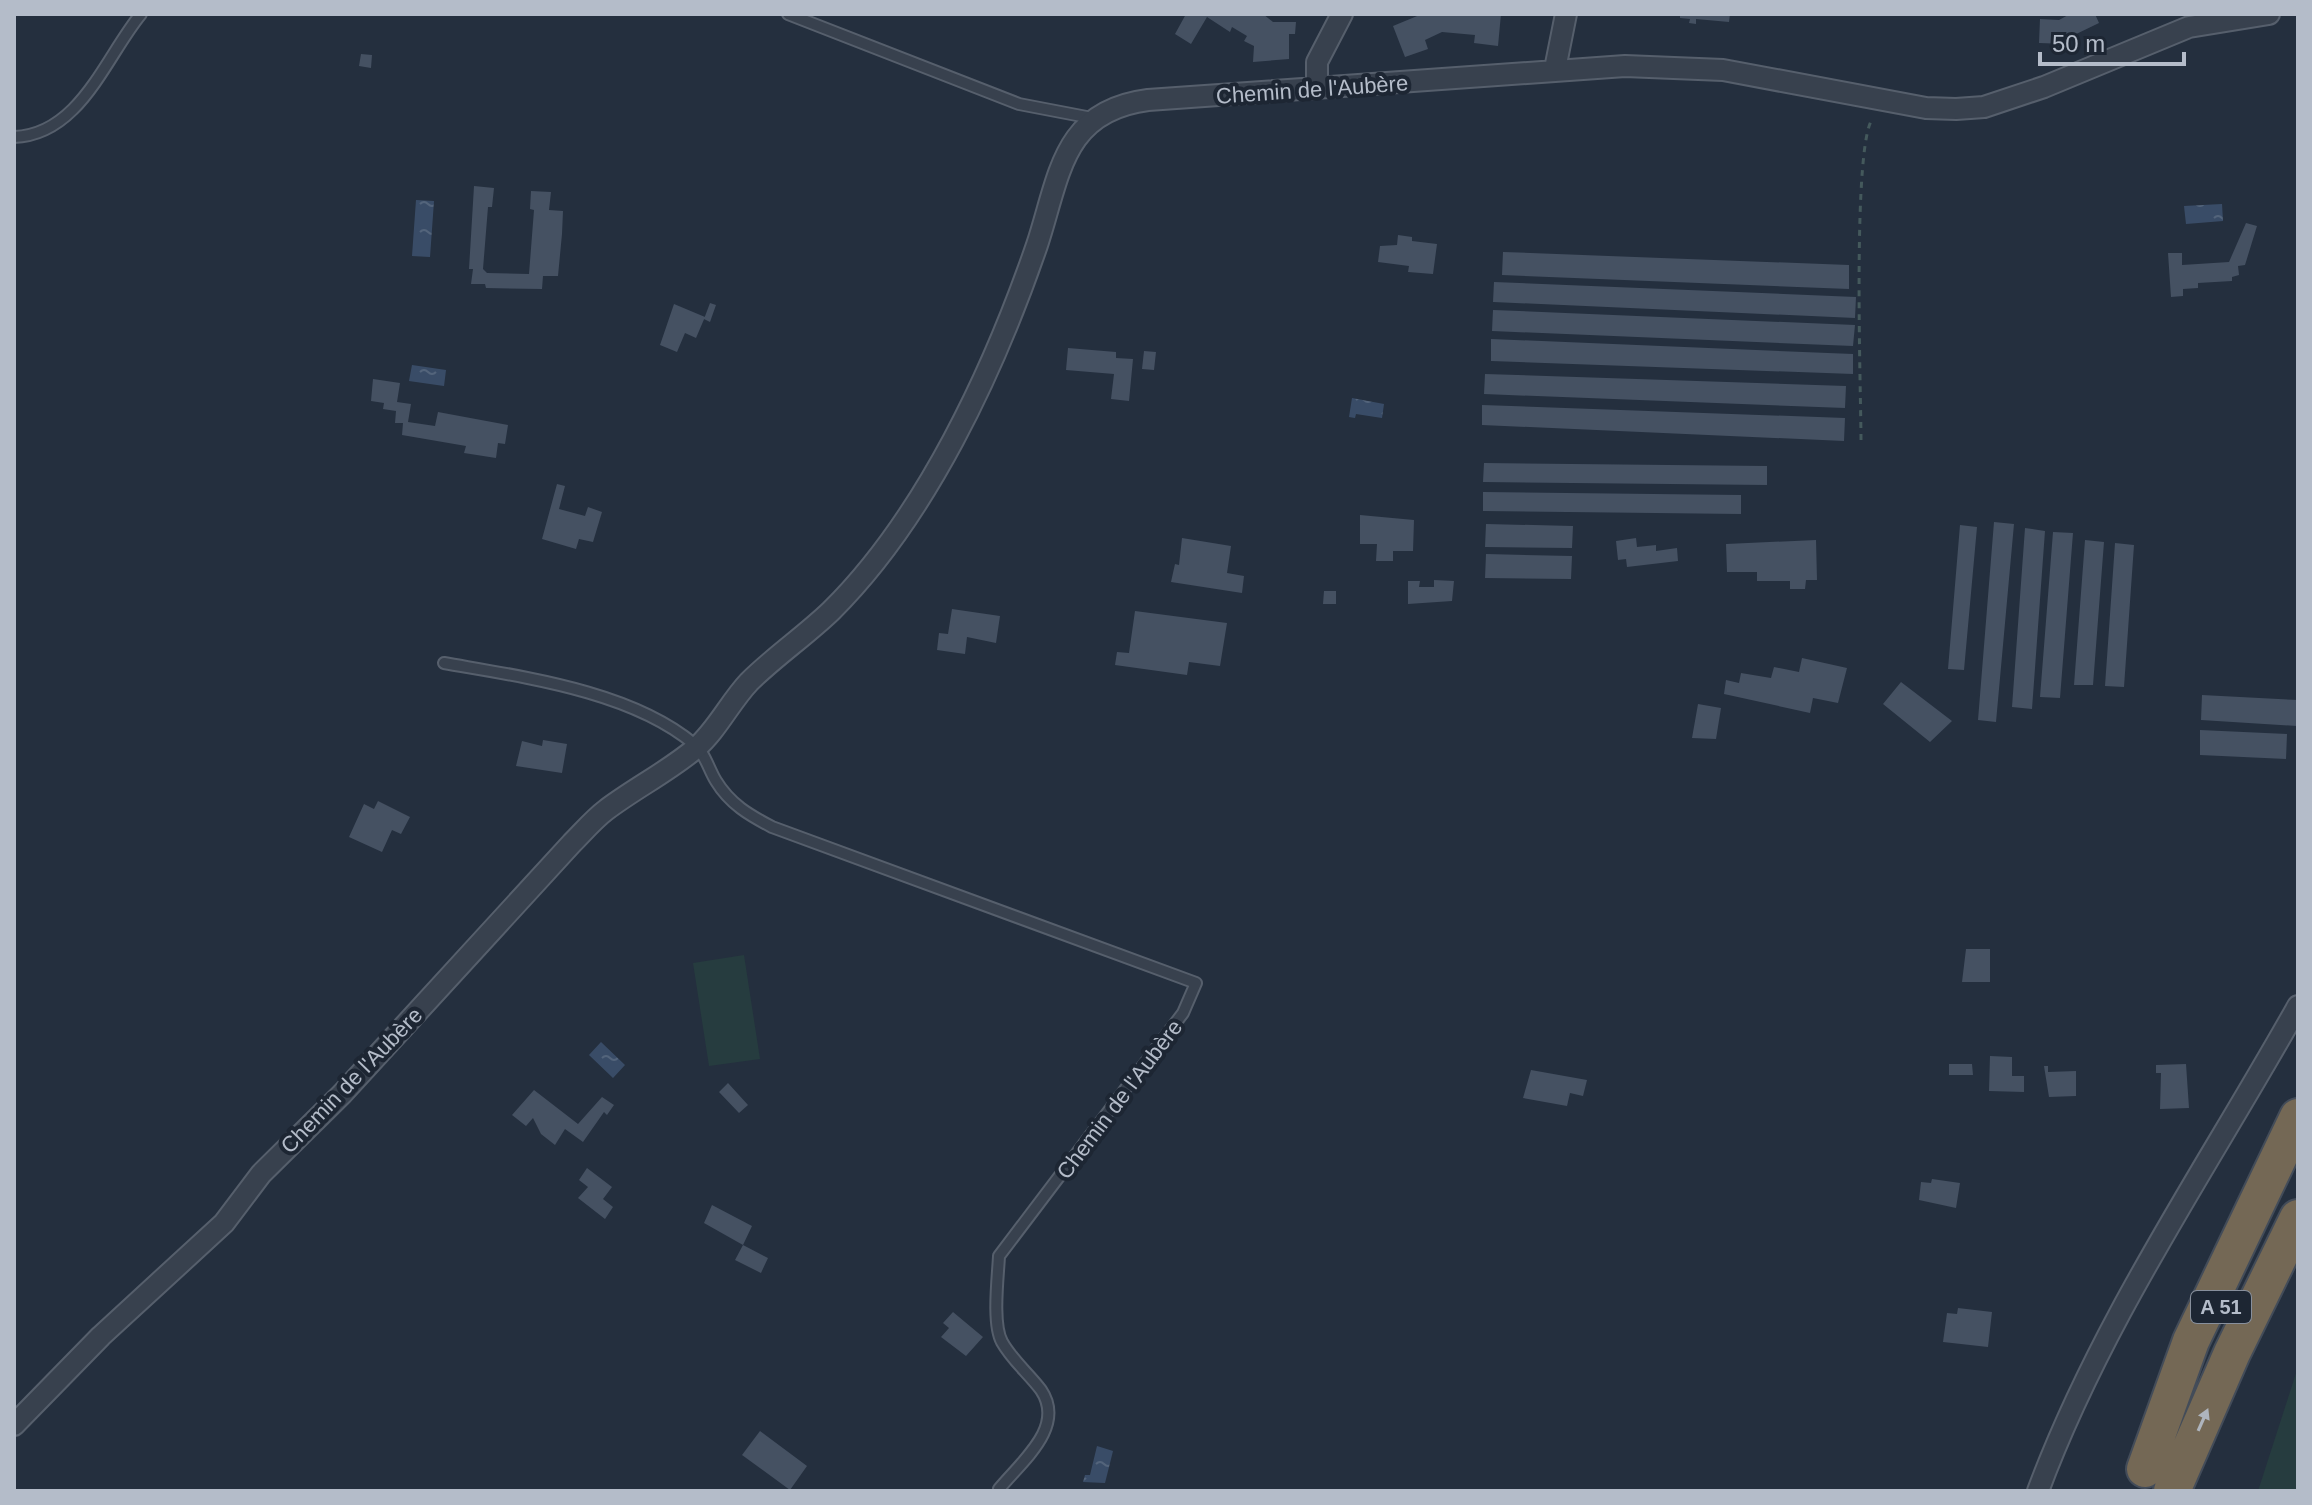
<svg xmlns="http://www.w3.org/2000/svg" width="2312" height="1505" viewBox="0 0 2312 1505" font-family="Helvetica,sans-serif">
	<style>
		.green { fill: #263c3f }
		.water { fill: url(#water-ripples) }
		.building { fill: #455162 }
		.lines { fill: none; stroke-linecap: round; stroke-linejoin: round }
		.service-casing { stroke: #565f6c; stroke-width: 14 }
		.minor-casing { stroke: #565f6c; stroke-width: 24 }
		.motorway-casing { stroke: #434c59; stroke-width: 40 }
		.path { stroke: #44595c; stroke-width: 3; stroke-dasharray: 6 6; stroke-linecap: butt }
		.service { stroke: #38414e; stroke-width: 10 }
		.minor { stroke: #38414e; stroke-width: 20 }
		.motorway { stroke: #746855; stroke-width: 36 }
		.oneway { fill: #aeb4bd }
		.labels { text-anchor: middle; stroke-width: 8; stroke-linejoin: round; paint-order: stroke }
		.shield { fill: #1d2633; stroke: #878f9c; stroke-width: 2 }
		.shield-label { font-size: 20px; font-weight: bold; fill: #b4bcc9 }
		.street-label { font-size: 22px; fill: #b4bcc9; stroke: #1d2633 }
	</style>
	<defs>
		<pattern id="water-ripples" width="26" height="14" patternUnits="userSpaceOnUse" patternTransform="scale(2)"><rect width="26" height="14" fill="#394c67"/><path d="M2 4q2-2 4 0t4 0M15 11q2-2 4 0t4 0" fill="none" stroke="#53647b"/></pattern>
	</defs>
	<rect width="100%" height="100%" fill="#242f3e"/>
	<path class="green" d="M744 955 760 1059 709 1066 693 963Z
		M2298 1367V1491H2258Z"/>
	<path class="water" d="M416 200 434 201 430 257 412 256Z
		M2222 204 2223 221 2186 224 2184 206Z
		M412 365 446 370 444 386 409 381Z
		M1352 398 1384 404 1382 418 1356 414 1355 418 1349 417Z
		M601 1042 625 1065 613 1078 589 1055Z
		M1097 1446 1113 1451 1105 1483 1083 1482 1085 1475H1090Z"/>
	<path class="building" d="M1186 14H1263L1273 22H1296L1295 34H1289V59L1253 62 1254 46 1244 41 1247 36 1232 27 1230 32 1207 17 1191 44 1175 34Z
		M1422 14H1501L1498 46 1474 43 1475 35 1442 32 1425 40 1428 49 1405 57 1393 26Z
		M1680 14H1730L1729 22 1696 19V24L1689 23 1690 19 1680 18Z
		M2070 14H2095L2099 23 2068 38 2067 44 2039 43 2040 19 2059 20Z
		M361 54 372 55 371 68 359 66Z
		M474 186 494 188 492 207H488L483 269 487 273 529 274 534 210 530 209 531 191 551 192 549 210 563 211 562 234 558 276H543L542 289 486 288 485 284H471L473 269H469Z
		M2246 223 2257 226 2245 265 2238 266 2239 275 2232 277V281L2198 283V288L2183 289V296L2171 297 2168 253H2182V265L2229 262Z
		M1398 235 1412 237V241L1437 244 1433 274 1408 272 1409 266 1378 262 1380 246 1397 245Z
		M1503 252 1849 265V289L1502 275Z
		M1494 282 1856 297 1855 318 1493 302Z
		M710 303 716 305 710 322 704 319Z
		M674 304 705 317 696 338 685 333 677 352 660 345Z
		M1493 310 1855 325 1853 346 1492 331Z
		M1491 339 1853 354V374L1491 361Z
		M1068 348 1116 352V358L1133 359 1129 401 1111 399 1114 374 1066 370Z
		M1144 351 1156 352 1154 370 1142 369Z
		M1485 374 1846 386 1845 408 1484 394Z
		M373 379 400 383 397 402 411 404 408 422 435 426 438 412 508 425 505 444 498 443 496 458 464 453 466 446 402 435 403 423H395L396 411 383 409 384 403 371 401Z
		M1482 405 1845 418 1844 441 1482 425Z
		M1484 463 1767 466V485L1483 482Z
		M557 484 565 486 559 509 585 516 588 507 602 512 593 542 579 539 576 549 542 539Z
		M1483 492 1741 495V514L1483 511Z
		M1360 515 1414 520 1413 551H1393V561H1376L1377 544H1360Z
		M1994 522 2014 524 1996 722 1978 720Z
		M1486 524 1573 526 1572 548 1485 547Z
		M1960 525 1977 527 1964 670 1948 669Z
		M2025 528 2045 531 2032 709 2012 707Z
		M2053 532 2073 533 2060 698 2040 697Z
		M1182 538 1231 546 1227 573 1244 576 1242 593 1171 582 1175 564 1179 565Z
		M1636 538 1637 547 1656 545V551L1677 548 1678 561 1627 567 1626 559 1618 560 1616 541Z
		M1816 540 1817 580H1806L1805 589H1790V581H1757V572H1727L1726 544Z
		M2085 540 2104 542 2093 685H2074Z
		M2115 543 2134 545 2124 687 2105 686Z
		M1486 554 1572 556 1571 579 1485 578Z
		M1434 580 1454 581 1452 601 1408 604V581H1420L1419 587H1434Z
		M1324 591H1336V604H1323Z
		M952 609 1000 616 996 643 967 637 965 654 937 650 939 633 948 634Z
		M1135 611 1227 623 1220 666 1189 662 1187 675 1115 665 1117 652 1129 653Z
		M1802 658 1847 668 1838 703 1813 698 1810 713 1724 694 1726 680 1739 683 1741 673 1771 678 1774 667 1799 672Z
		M1901 682 1952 721 1930 742 1883 704Z
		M2202 695 2298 700 2297 726 2201 720Z
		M1698 704 1721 708 1716 739 1692 738Z
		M2200 730 2287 734 2286 759 2200 755Z
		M543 740 567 744 562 773 516 766 522 741 542 746Z
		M378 801 410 817 401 834 392 830 382 852 349 837 364 804 374 809Z
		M1966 949H1990V982H1962Z
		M1990 1056 2012 1057V1076H2024V1092L1989 1091Z
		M1949 1064H1972L1973 1075H1949Z
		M2186 1064 2189 1108 2160 1109 2161 1073H2156V1065Z
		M2044 1066H2048V1072L2076 1071V1096L2049 1097Z
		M1531 1070 1587 1080 1583 1096 1570 1093 1567 1106 1523 1098Z
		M728 1083 748 1105 739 1113 719 1092Z
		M534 1090 578 1124 602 1097 614 1105 607 1115 604 1112 583 1142 565 1129 555 1145 541 1134 533 1118 526 1126 512 1115Z
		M587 1168 612 1187 603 1199 613 1207 605 1219 578 1198 588 1187 579 1180Z
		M1932 1179 1960 1183 1956 1208 1919 1200 1921 1182 1931 1183Z
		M712 1205 752 1226 743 1245 704 1223Z
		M743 1245 768 1258 761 1273 735 1260Z
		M1958 1308 1992 1312 1988 1347 1943 1342 1947 1313 1957 1314Z
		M953 1312 983 1337 966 1356 941 1337 949 1328 943 1323Z
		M760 1431 807 1466 790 1490 742 1455Z"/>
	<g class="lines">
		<g class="service-casing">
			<path id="service" d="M788 14 1019 104 1092 118
				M14 137C80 135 106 56 141 14
				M444 663C523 677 631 691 694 744 705 753 709 770 716 781 730 804 749 815 772 827L1196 983 1183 1013 999 1256C998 1277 992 1324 1002 1342 1012 1360 1029 1374 1041 1390 1066 1427 1022 1461 999 1489"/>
		</g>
		<g class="minor-casing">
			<path id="minor" d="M1555 69 1566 14
				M1317 86V62L1342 14
				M14 1425 101 1336 224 1223 261 1174 342 1094 572 843C583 832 594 819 606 810 635 788 669 771 696 748 717 730 730 702 749 682 774 657 805 636 831 611 926 517 994 370 1037 245 1060 175 1062 111 1148 100L1625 66 1723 70 1926 108 1956 109 1984 107 2044 87 2189 27 2269 14
				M2038 1491C2102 1319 2209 1165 2298 1006"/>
		</g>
		<g class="motorway-casing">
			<path id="motorway" d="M2145 1469 2191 1341 2298 1117
				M2172 1491 2232 1353 2298 1218"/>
		</g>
		<path class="path" d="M1861 440C1861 392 1852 143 1873 118"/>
		<use href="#service" class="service"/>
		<use href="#minor" class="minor"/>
		<use href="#motorway" class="motorway"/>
	</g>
	<defs><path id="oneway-solid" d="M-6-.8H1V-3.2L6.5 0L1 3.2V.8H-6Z" transform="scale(2)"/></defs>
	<use class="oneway" href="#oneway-solid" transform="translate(2203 1420) rotate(-66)"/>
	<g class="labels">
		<rect class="shield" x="2191" y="1291" width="60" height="32" rx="6"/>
		<g class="shield-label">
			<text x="2221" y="1314">A 51</text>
		</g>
		<g class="street-label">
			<text transform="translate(1312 89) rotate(-4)" y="8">Chemin de l'Aubère</text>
			<text transform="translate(351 1080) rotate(-46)" y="8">Chemin de l'Aubère</text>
			<text transform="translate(1119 1099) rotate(-53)" y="8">Chemin de l'Aubère</text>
		</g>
	</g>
	<rect width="2312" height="1505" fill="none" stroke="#b4bcc9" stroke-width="32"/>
	<path d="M2040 52v12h144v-12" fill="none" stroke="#b4bcc9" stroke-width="4"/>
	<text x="2052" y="52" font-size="24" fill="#b4bcc9" stroke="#1d2633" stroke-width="6" paint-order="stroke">50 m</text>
</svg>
